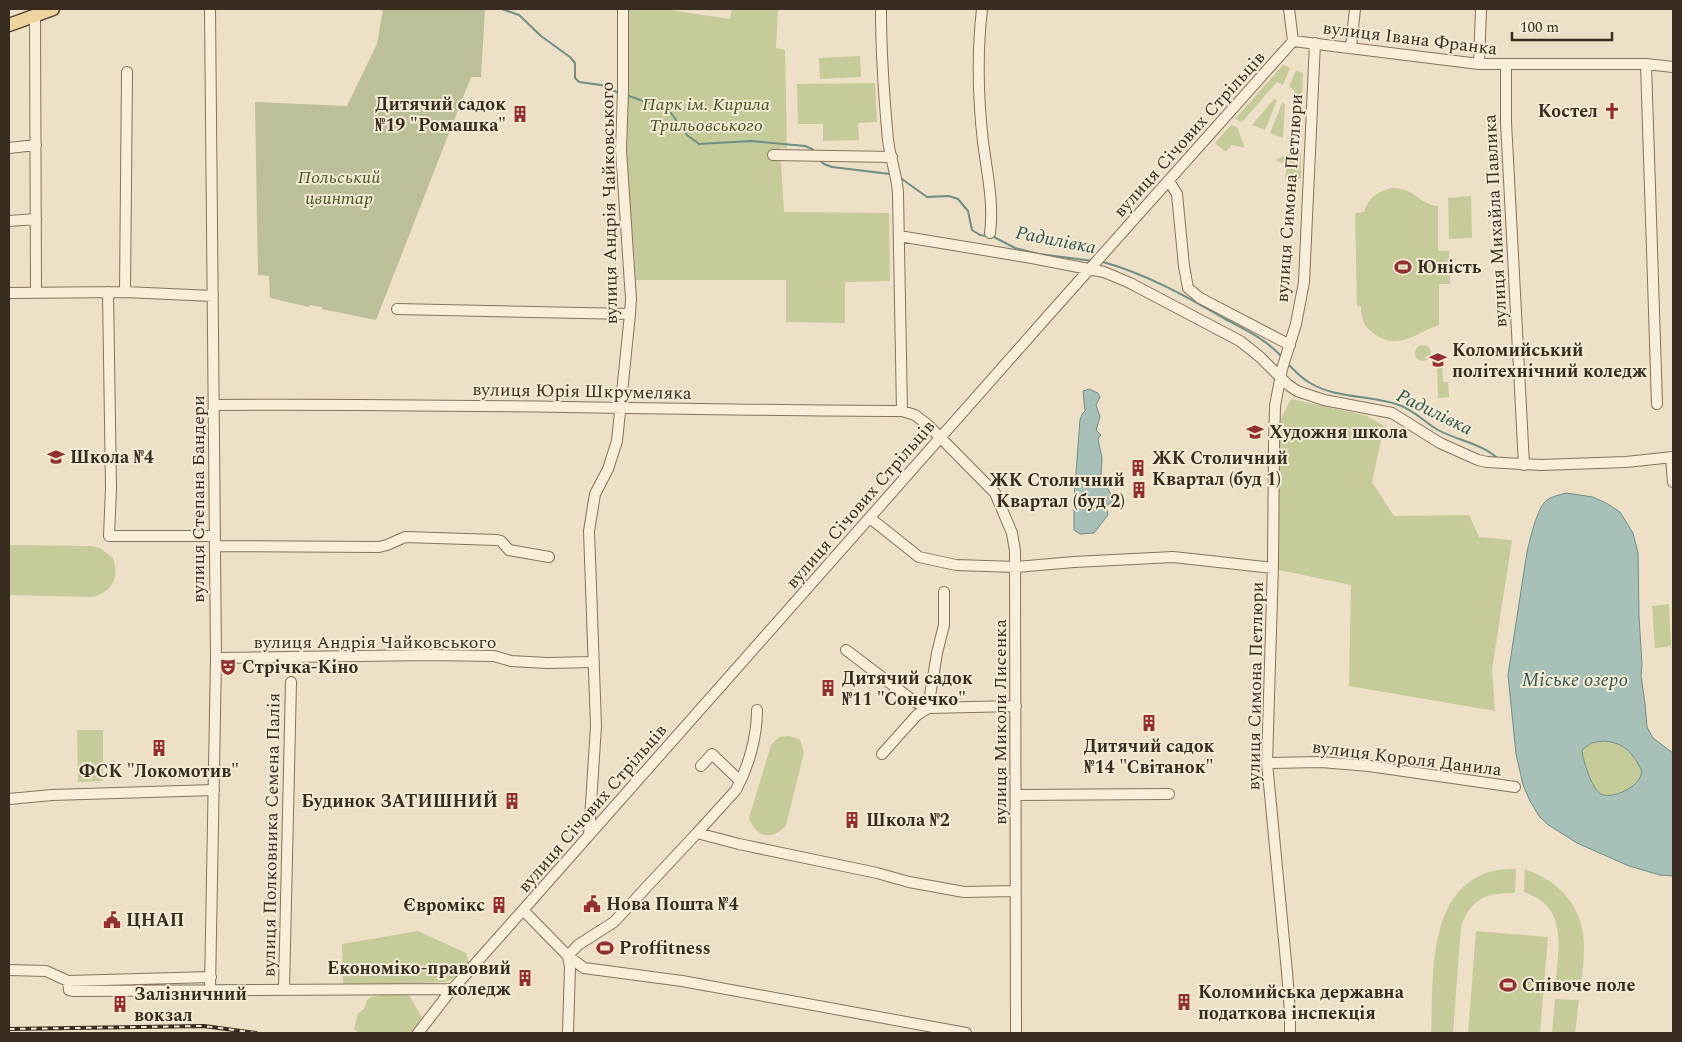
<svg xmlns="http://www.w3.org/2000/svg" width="1682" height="1042" viewBox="0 0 1682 1042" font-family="Spectral,serif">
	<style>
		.green { fill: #c6cb9a }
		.cemetery { fill: #bcc098 }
		.water { fill: #a7c0b8; stroke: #6e8f86; fill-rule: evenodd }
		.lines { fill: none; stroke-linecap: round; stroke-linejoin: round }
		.stream { stroke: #6e8f86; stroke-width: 2 }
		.minor-casing { stroke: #87725c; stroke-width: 12 }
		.major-casing { stroke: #554130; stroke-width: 15 }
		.minor { stroke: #f8eed9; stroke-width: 10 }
		.major { stroke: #eed49f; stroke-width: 12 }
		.rail-casing { stroke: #382b1f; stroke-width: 4 }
		.rail { stroke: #f4ebd5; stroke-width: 2; stroke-dasharray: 5.5; stroke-linecap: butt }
		.labels { text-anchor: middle; stroke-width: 4; stroke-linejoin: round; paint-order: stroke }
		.street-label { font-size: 18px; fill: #382b1f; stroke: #f4ebd5 }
		.poi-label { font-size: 18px; font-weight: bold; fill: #382b1f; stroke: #f4ebd5; text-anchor: start }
		.park-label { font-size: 18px; font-style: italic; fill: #495427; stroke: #f4ebd5 }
		.water-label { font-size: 19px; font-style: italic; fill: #2f5754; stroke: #f4ebd5 }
	</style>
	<rect width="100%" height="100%" fill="#ede0c6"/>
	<path class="green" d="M629 9H663L730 19 732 9H778L776 48 785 50 787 148H780L784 212 889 213 890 281 845 282V323L786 322V280H636L625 141V78Z
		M860 56 861 77 820 79 819 58Z
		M1283 65 1290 68 1283 85 1277 82 1242 122 1235 119Z
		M1296 70 1303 73 1300 145 1293 142 1294 90 1289 87Z
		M875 83 877 122 858 123 859 140 823 141V124H798L797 84Z
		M1274 99 1277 100 1265 130 1252 125Z
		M1282 103 1285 104 1283 138 1270 133Z
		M1231 125 1237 127 1245 148 1232 145 1226 152 1215 143Z
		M1296 151 1301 153V179H1285L1287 165 1275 160Z
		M1392 188C1416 188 1418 204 1438 206V251H1449L1450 284H1439V325C1415 333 1398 352 1373 333 1363 326 1361 318 1361 306H1357L1355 213 1364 212C1369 197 1377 192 1392 188Z
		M1471 196 1472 238 1449 239 1448 198Z
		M1415 353a8 8 0 1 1 16 0a8 8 0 1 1-16 0Z
		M1442 363 1443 382H1448L1449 397 1438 398 1437 364Z
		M1291 399 1367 416 1384 426 1372 482 1394 516 1469 515 1479 537 1512 540 1492 670 1495 711 1349 686 1351 585 1274 569 1281 418Z
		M9 545 91 546 100 548 113 558C119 577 114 590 94 597L9 595Z
		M1669 604 1671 646 1655 648 1652 606Z
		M77 730H103V781L78 782Z
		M790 736 800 740 804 752 786 825C773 841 756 838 749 818L771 745 779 737Z
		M1604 741C1625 743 1632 752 1642 771 1641 774 1640 779 1638 782 1631 790 1609 800 1599 792 1589 785 1584 761 1582 750L1591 743Z
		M1516 869 1515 893C1487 892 1470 899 1461 927L1453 1033H1431C1434 978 1425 885 1497 870 1503 869 1509 869 1516 869Z
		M1525 869C1559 881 1584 907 1584 946 1584 961 1582 977 1580 992L1555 990C1557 950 1571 908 1524 892Z
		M418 931 466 953 469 962 462 974 445 982 343 986 342 944Z
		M1476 931 1548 937 1540 1033H1468Z
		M382 995H409L422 1018 411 1033H358L354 1029 358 1013 364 1009 367 1000 371 997Z
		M1555 999 1579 1000 1575 1033H1552Z"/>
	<path class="cemetery" d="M383 9H485L481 77H471L376 320 322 309V307L310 305 309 307 270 298 269 276 258 275 255 102 347 106 377 44Z"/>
	<path class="water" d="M1089 389 1098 393 1100 397 1096 405 1100 417 1096 430 1101 435 1098 439 1102 458 1101 476 1114 500 1106 506 1108 515 1094 533 1080 534 1074 530V499L1080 420 1082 414 1085 411 1083 391Z
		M1566 493 1593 497 1608 504 1620 512 1633 533 1638 553 1639 616 1642 664 1641 676 1645 703 1647 727 1653 738 1673 753V876L1660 875 1629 866 1577 843 1547 824 1539 816 1530 801 1523 785 1516 754 1508 675 1527 552C1530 540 1537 507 1547 500 1552 496 1560 495 1566 493ZM1604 741C1625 743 1632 752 1642 771 1641 775 1640 779 1637 782 1630 790 1611 799 1601 794 1591 788 1583 760 1582 750L1591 743Z"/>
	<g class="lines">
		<path class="stream" d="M502 9 519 15 541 36 570 57 575 63V78L579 82 601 85 619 93
			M626 95 666 109 671 113 687 135 699 144 751 141 805 146 812 149 816 153
			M818 159 824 164 832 167 890 174
			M899 177 927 197 949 196 958 199 968 211 972 230 980 235 987 236
			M992 236 1015 248 1039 254 1093 261
			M1103 262C1146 274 1186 296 1225 319 1246 330 1267 340 1282 357
			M1287 363C1294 370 1301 378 1310 383 1337 399 1371 395 1399 405 1414 410 1424 422 1438 430 1456 440 1480 443 1496 457"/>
		<g class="minor-casing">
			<path id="minor" d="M210 9 216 658 210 989
				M881 9C881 53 884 97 888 140 890 158 897 175 898 193L902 411
				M982 9C977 53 978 98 983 142 987 173 994 203 990 233
				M1289 9 1293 41
				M35 15 36 293
				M1293 41 1479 64H1646L1673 67
				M1351 47 1355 9
				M1479 64 1481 9
				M1646 64 1657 404
				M1506 65V122L1524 465
				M9 148 36 145
				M773 155 892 157
				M1169 181 1177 194 1184 266 1188 288 1200 298 1290 345
				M9 221 36 219
				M899 236 1032 258 1104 272 1130 283 1240 341 1260 357 1287 384 1297 391 1324 400 1392 413 1440 443 1478 460 1487 462 1541 465 1626 462 1673 457
				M108 292 111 488 109 536H215
				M125 292 127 72
				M9 293 125 292 213 296
				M397 309 630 314
				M214 405C443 403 673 410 902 411L915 415 928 425 995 493 1012 533 1015 551 1016 1033
				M1671 457 1673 482
				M870 518 919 557 956 565 1016 567 1074 562 1173 557 1273 568
				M215 546 379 547 387 545 405 537 497 540 501 541 509 550 549 557
				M846 650 915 702 928 708 1016 706
				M216 658 429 655 494 656 511 661 547 663 593 662
				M882 754 917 715 928 708 937 653 944 625V592
				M1267 763 1321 762 1369 766 1515 787
				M701 766 712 754 740 781
				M1016 795 1169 794
				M9 799 52 795 214 790
				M697 833 736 790C749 766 757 736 757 710
				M589 835 596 726 589 531 595 494 608 469 617 441 630 314 631 299 621 150 623 91V9
				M523 910 568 956 584 968 682 981 966 1033
				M9 970 46 971 68 981 211 977
				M68 981 69 990 74 991 452 989
				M284 989 291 682
				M418 1033 452 989 459 982 523 910 1046 318 1293 41
				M568 1033 570 967 568 956 578 945 614 922 697 833 739 844 877 873 909 882 964 892 1015 891
				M1290 1033V1012L1287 972 1267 763 1273 564 1274 446 1275 406 1282 369 1296 324 1304 282 1315 43"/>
		</g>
		<g class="major-casing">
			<path id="major" d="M9 25 53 9"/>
		</g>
		<use href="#minor" class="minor"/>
		<use href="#major" class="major"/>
		<g class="rail-casing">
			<path id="rail" d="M9 1029 204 1026 256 1033"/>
		</g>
		<use href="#rail" class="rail"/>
	</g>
	<defs>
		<g id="church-bare" transform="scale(1.35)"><path d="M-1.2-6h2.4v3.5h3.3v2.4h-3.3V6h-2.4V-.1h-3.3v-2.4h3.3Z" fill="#942e30" stroke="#f4ebd5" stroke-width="2.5" paint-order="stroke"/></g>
		<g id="building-bare" transform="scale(1.35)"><path d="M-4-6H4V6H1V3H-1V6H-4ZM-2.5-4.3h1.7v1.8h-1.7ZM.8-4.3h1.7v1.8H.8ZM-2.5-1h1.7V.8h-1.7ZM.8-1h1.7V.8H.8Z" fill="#942e30" stroke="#f4ebd5" stroke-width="2.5" paint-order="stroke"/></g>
		<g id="stadium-bare" transform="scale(1.35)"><path d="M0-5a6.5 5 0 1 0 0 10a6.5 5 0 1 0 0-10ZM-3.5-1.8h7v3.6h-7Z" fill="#942e30" stroke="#f4ebd5" stroke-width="2.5" paint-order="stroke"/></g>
		<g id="university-bare" transform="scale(1.35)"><path d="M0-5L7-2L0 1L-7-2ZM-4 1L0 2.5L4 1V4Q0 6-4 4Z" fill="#942e30" stroke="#f4ebd5" stroke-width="2.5" paint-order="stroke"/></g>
		<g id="school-bare" transform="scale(1.35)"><path d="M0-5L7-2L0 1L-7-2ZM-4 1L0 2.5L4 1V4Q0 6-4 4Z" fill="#942e30" stroke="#f4ebd5" stroke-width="2.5" paint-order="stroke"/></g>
		<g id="theatre-bare" transform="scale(1.35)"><path d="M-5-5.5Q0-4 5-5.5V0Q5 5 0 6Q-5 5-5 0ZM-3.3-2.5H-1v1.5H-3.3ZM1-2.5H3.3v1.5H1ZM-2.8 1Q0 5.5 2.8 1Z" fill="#942e30" stroke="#f4ebd5" stroke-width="2.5" paint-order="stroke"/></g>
		<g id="civic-bare" transform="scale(1.35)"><path d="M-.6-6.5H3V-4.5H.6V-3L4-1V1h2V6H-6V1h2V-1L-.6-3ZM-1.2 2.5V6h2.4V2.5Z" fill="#942e30" stroke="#f4ebd5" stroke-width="2.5" paint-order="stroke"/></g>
	</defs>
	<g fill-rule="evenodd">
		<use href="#church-bare" x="1612" y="111"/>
		<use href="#building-bare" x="520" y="114"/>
		<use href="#stadium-bare" x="1403" y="267"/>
		<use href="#university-bare" x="1438" y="360"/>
		<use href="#school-bare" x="1255" y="432"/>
		<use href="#school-bare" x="56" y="457"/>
		<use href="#building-bare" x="1138" y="468"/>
		<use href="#building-bare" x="1139" y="490"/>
		<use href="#theatre-bare" x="228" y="667"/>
		<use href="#building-bare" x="828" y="688"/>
		<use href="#building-bare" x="1149" y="723"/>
		<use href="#building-bare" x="159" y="748"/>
		<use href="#building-bare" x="512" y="801"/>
		<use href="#building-bare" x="852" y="820"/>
		<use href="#civic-bare" x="592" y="904"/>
		<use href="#building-bare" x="499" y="905"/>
		<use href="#civic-bare" x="112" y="920"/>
		<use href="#stadium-bare" x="605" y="948"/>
		<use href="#building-bare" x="525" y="978"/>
		<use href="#stadium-bare" x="1508" y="985"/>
		<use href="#building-bare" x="1184" y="1002"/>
		<use href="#building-bare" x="120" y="1004"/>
	</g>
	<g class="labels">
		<g class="street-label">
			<text transform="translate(1410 38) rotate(7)" y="6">вулиця Івана Франка</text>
			<text transform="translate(1189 134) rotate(-48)" y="6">вулиця Січових Стрільців</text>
			<text transform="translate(1289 198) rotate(-86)" y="6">вулиця Симона Петлюри</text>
			<text transform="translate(609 203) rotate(-91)" y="6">вулиця Андрія Чайковського</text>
			<text transform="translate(1495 221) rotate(-93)" y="6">вулиця Михайла Павлика</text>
			<text transform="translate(582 391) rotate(1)" y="6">вулиця Юрія Шкрумеляка</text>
			<text transform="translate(198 499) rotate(-90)" y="6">вулиця Степана Бандери</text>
			<text transform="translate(860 504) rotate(-49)" y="6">вулиця Січових Стрільців</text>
			<text x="375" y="648">вулиця Андрія Чайковського</text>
			<text transform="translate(1255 686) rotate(-89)" y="6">вулиця Симона Петлюри</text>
			<text transform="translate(1000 722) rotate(-90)" y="6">вулиця Миколи Лисенка</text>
			<text transform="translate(1407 758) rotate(7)" y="6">вулиця Короля Данила</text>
			<text transform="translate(592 808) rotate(-49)" y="6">вулиця Січових Стрільців</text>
			<text transform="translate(271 835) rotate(-89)" y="6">вулиця Полковника Семена Палія</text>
		</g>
		<g class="poi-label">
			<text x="506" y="110" text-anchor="end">Дитячий садок<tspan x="506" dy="21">№19 "Ромашка"</tspan></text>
			<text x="1598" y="117" text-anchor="end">Костел</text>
			<text x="1417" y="273">Юність</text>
			<text x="1452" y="356">Коломийський<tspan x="1452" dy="21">політехнічний коледж</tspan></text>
			<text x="1269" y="438">Художня школа</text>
			<text x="70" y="463">Школа №4</text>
			<text x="1152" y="464">ЖК Столичний<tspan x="1152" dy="21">Квартал (буд 1)</tspan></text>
			<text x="1125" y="486" text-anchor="end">ЖК Столичний<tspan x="1125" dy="21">Квартал (буд 2)</tspan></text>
			<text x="242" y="673">Стрічка-Кіно</text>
			<text x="842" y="684">Дитячий садок<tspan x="842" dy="21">№11 "Сонечко"</tspan></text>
			<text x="1149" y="752" text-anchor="middle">Дитячий садок<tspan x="1149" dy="21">№14 "Світанок"</tspan></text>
			<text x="159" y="777" text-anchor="middle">ФСК "Локомотив"</text>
			<text x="498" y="807" text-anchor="end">Будинок ЗАТИШНИЙ</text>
			<text x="866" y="826">Школа №2</text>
			<text x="606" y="910">Нова Пошта №4</text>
			<text x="485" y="911" text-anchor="end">Євромікс</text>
			<text x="126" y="926">ЦНАП</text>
			<text x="619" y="954">Proffitness</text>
			<text x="511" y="974" text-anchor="end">Економіко-правовий<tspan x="511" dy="21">коледж</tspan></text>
			<text x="1522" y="991">Співоче поле</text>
			<text x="1198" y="998">Коломийська державна<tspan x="1198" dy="21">податкова інспекція</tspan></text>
			<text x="134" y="1000">Залізничний<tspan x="134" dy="21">вокзал</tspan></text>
		</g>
		<g class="park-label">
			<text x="706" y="110">Парк ім. Кирила<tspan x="706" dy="21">Трильовського</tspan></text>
			<text x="339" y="183">Польський<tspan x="339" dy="21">цвинтар</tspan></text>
		</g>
		<g class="water-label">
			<text transform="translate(1056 239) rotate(11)" y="7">Радилівка</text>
			<text transform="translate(1435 411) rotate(26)" y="7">Радилівка</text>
			<text x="1575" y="686">Міське озеро</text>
		</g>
	</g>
	<rect width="1682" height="1042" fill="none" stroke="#382b1f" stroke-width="20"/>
	<path d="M1512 32v8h100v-8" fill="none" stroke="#382b1f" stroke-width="2.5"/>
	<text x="1520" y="32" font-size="15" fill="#382b1f" stroke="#f4ebd5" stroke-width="4" paint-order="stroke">100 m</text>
</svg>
